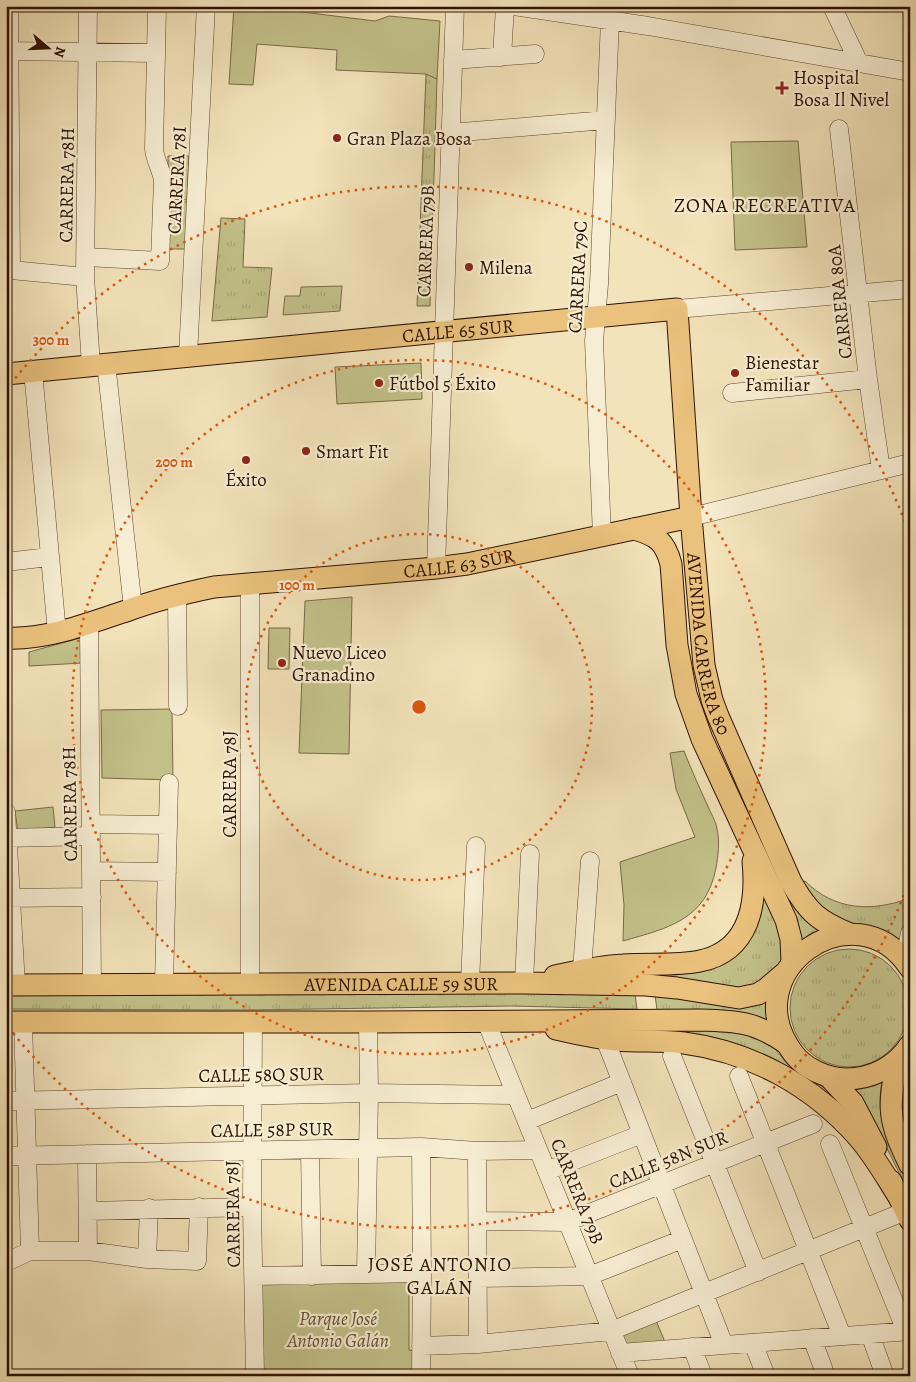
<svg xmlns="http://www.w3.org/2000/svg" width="916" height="1382" viewBox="0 0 916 1382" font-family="Alegreya,serif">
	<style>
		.grass { fill: url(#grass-tufts); stroke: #786a45 }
		.park { fill: #c3c18a; stroke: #786a45 }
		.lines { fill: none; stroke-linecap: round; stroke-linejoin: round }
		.minor-casing { stroke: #5e462e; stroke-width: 19 }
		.major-casing { stroke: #2d1200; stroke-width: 23 }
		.minor { stroke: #f7edd2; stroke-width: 18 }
		.major { stroke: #eac27d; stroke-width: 21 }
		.ring { fill: none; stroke: #df550b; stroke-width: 2.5; stroke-dasharray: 2.5 5 }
		.poi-dot { fill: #8f2418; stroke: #f7edd2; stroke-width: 2 }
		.labels { text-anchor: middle; stroke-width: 4.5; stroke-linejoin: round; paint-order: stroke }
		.poi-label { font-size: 19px; fill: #2d1200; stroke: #f7edd2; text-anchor: start }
		.street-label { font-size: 19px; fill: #2d1200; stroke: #f7edd2 }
		.park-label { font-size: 19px; font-style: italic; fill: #624f30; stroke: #f7edd2 }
		.neighbourhood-label { font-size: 20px; letter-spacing: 1px; fill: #2d1200; stroke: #f7edd2 }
		.centre { fill: #df550b; stroke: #f7edd2; stroke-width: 2.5 }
		.ring-label { font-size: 15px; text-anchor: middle; font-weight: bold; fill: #df550b; stroke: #f7edd2; stroke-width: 4.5; stroke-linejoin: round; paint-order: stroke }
	</style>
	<defs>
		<pattern id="grass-tufts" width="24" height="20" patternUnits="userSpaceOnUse" patternTransform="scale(1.25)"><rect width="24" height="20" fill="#c3c18a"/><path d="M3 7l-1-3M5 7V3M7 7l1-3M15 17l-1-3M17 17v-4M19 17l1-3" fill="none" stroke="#a8a575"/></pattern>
	</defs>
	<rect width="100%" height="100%" fill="#f3e3ba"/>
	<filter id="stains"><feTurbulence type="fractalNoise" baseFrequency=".004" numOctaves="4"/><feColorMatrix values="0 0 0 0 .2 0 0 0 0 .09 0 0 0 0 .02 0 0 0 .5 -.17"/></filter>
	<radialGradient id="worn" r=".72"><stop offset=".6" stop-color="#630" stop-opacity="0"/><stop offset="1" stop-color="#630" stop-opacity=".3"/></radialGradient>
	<path class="grass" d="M426 74 437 79 430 306H417Z
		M221 218 245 219 243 267 272 268 267 317 212 321Z
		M342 286 340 311 283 315 285 296H300L301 287Z
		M771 859 819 931 811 933 800 942Z
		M805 881C835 911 872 912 910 898V911L902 931V944L856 928 825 914 801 883Z
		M762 888 783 934 782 961 778 972 748 990 611 971 711 964Z
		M790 1008a59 59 0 1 1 118 0a59 59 0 1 1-118 0Z
		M253 992 635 994 637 1009 511 1006 249 1010 6 1009V994Z
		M655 995 735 1007H749L769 998 768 1009 770 1023 657 1010Z
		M725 1029 745 1031 772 1045 788 1065 799 1073 830 1091 856 1119 806 1081 609 1032Z
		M910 1064C910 1089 906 1113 906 1138L899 1121 902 1075Z
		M882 1082C876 1116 885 1132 899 1163 904 1174 910 1183 910 1195L868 1110 855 1088 874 1086Z"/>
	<path class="park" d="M234 6H254L375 21 389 16 440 21 437 79 426 74 336 70 337 50 257 44 253 85 229 84Z
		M798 141 807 247 735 250 731 142Z
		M168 156H189L187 200 168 199Z
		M167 201 188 202 186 249H166Z
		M421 363 422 399 337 404 335 367Z
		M352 597 349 754 299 753 305 601Z
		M269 628H290L289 669H268Z
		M84 637 83 663 29 666V652Z
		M172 709 173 780 102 778 101 710Z
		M684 751C691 769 699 787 707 804 710 812 716 821 717 829 720 841 718 856 716 868 706 920 668 928 623 941L624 905 620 862 695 837 676 789 670 753Z
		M53 807 55 827 18 832 15 811Z
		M409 1282V1350L415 1351V1376H261L262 1283Z
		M655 1318 665 1342 626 1345 622 1333Z"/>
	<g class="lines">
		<g class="minor-casing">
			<path id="minor" d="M9 6 11 270 85 277
				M88 6 85 277 91 365
				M514 6 648 26 910 72
				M832 6 859 63
				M6 51 156 53
				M502 57 505 6
				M453 60 535 54
				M839 129 868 379 881 470
				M450 133 606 120
				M86 257 160 261 163 180C161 169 155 160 154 149L157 6
				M677 309 910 289
				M188 355 206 6
				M106 363 133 608
				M33 371 57 633
				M732 393 868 379
				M691 517 910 463
				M602 536 594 341 599 284 610 20
				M6 562 49 557
				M436 568 455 6
				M177 595 178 706
				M89 623 92 985
				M6 812 16 985
				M91 824 168 825
				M6 838 91 836
				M91 871 167 872
				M6 898 92 897
				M907 964V948L910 933
				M582 970 590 861
				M250 983V584
				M470 983 476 846
				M524 983 530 854
				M164 984 169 783
				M253 1021 252 1207 255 1376
				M486 1021 630 1376
				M23 1022 30 1251
				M605 1039 724 1345
				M672 1056 758 1272
				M739 1076 842 1336
				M6 1101 369 1093 516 1095
				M527 1121 622 1082
				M830 1144 906 1331
				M421 1147 422 1273 421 1376
				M310 1150 312 1276
				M477 1151 478 1344
				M87 1154 88 1251
				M6 1156 421 1147 477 1151 538 1150
				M547 1171 642 1134
				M88 1211 252 1207
				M478 1221 567 1222 813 1124
				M147 1259 149 1208
				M6 1260H11L30 1251H88L147 1259 197 1261 199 1207
				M366 1274 369 1093 368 1022
				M254 1276 422 1273
				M478 1278 589 1276 683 1239
				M870 1334 885 1376
				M812 1338 826 1376
				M753 1343 766 1376
				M421 1346 478 1344 611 1331 906 1211
				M692 1347 703 1376
				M620 1353 910 1331"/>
		</g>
		<g class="major-casing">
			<g id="major">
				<path id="s1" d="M6 374 677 309 691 517 704 665 712 700 718 716 791 882C808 912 818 921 850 934"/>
				<path d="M634 529C656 535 665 541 671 564L677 645 686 694 702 739 786 920 791 939 792 962"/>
				<path id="s2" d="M6 638C48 640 89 623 129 610 156 600 185 593 214 587L436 568 467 564 691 517"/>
				<path d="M910 968C856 885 732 971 793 1053 805 1069 826 1078 846 1079 871 1079 896 1067 910 1045"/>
				<path d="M555 976C578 971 600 966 623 965 648 963 676 966 700 961 750 951 757 903 753 861"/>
				<path id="s3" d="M6 985 524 983 646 985 677 988 739 998 758 994 766 989 786 972"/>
				<path d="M6 1022H368L701 1020C738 1021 755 1022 786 1043"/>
				<path d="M556 1029C575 1033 595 1038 616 1040 639 1042 661 1040 684 1043 752 1052 813 1086 858 1137 873 1154 885 1175 897 1194"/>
				<path d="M898 1060C887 1107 888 1121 910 1165"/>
				<path d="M829 1077 853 1103 876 1147"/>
				<path d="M891 1181 910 1220"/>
			</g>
		</g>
		<use href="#minor" class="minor"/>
		<use href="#major" class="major"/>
	</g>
	<g class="ring">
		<circle cx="419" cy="707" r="173"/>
		<circle cx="419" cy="707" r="347"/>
		<path d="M909 881A520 520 0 0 1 6 1024M6 390A520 520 0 0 1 909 533"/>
	</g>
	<g class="poi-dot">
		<path d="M779.5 80.5h5v5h5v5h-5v5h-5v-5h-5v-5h5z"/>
		<circle cx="337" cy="138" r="5"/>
		<circle cx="469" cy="267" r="5"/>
		<circle cx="735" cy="373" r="5"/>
		<circle cx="379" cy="383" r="5"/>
		<circle cx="306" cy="451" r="5"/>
		<circle cx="246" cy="460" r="5"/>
		<circle cx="282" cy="663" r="5"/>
	</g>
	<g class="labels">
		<g class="poi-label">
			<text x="793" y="84">Hospital<tspan x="793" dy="22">Bosa Il Nivel</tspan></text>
			<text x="347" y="145">Gran Plaza Bosa</text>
			<text x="479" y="274">Milena</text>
			<text x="745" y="369">Bienestar<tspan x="745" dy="22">Familiar</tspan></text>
			<text x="389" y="390">Fútbol 5 Éxito</text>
			<text x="316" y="458">Smart Fit</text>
			<text x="246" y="486" text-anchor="middle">Éxito</text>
			<text x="292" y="659">Nuevo Liceo<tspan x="292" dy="22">Granadino</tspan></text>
		</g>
		<g class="street-label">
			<text transform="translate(176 180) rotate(-87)" y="7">CARRERA 78I</text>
			<text transform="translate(66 185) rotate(-89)" y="7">CARRERA 78H</text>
			<text transform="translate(425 241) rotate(-88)" y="7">CARRERA 79B</text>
			<text transform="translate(577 277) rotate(-87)" y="7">CARRERA 79C</text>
			<text transform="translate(839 302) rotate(-96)" y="7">CARRERA 80A</text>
			<text dy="7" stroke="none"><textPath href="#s1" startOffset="454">CALLE 65 SUR</textPath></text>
			<text dy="7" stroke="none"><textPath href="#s2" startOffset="461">CALLE 63 SUR</textPath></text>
			<text dy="7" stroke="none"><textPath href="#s1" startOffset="1011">AVENIDA CARRERA 80</textPath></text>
			<text transform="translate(229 784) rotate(-90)" y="7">CARRERA 78J</text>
			<text transform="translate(69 804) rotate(-91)" y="7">CARRERA 78H</text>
			<text dy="7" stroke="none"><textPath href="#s3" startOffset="395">AVENIDA CALLE 59 SUR</textPath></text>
			<text transform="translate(261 1074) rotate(-1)" y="7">CALLE 58Q SUR</text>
			<text transform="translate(272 1129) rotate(-1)" y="7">CALLE 58P SUR</text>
			<text transform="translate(668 1159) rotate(-22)" y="7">CALLE 58N SUR</text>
			<text transform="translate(578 1191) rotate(68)" y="7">CARRERA 79B</text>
			<text transform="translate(232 1214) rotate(-91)" y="7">CARRERA 78J</text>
		</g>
		<g class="park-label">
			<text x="338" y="1325">Parque José<tspan x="338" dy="22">Antonio Galán</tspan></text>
		</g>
		<g class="neighbourhood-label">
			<text x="765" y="212">ZONA RECREATIVA</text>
			<text x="440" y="1271">JOSÉ ANTONIO<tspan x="440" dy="23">GALÁN</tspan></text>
		</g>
	</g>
	<circle cx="419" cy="707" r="8" class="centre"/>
	<g class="ring-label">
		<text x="51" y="345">300 m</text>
		<text x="174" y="467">200 m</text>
		<text x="297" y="590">100 m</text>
	</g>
	<rect width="916" height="1382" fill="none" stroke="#f3e3ba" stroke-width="25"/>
	<rect x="8" y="8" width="901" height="1367" fill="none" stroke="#2d1200" stroke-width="2.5"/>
	<rect x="12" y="12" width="891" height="1357" fill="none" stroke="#2d1200"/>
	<g transform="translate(48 48) rotate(109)" stroke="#f7edd2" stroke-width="4" paint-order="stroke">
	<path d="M0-4L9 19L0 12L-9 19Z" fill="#2d1200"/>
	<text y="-8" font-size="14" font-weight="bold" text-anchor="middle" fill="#2d1200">N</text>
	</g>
	<rect width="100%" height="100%" filter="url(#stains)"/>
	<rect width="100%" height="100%" fill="url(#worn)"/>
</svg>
